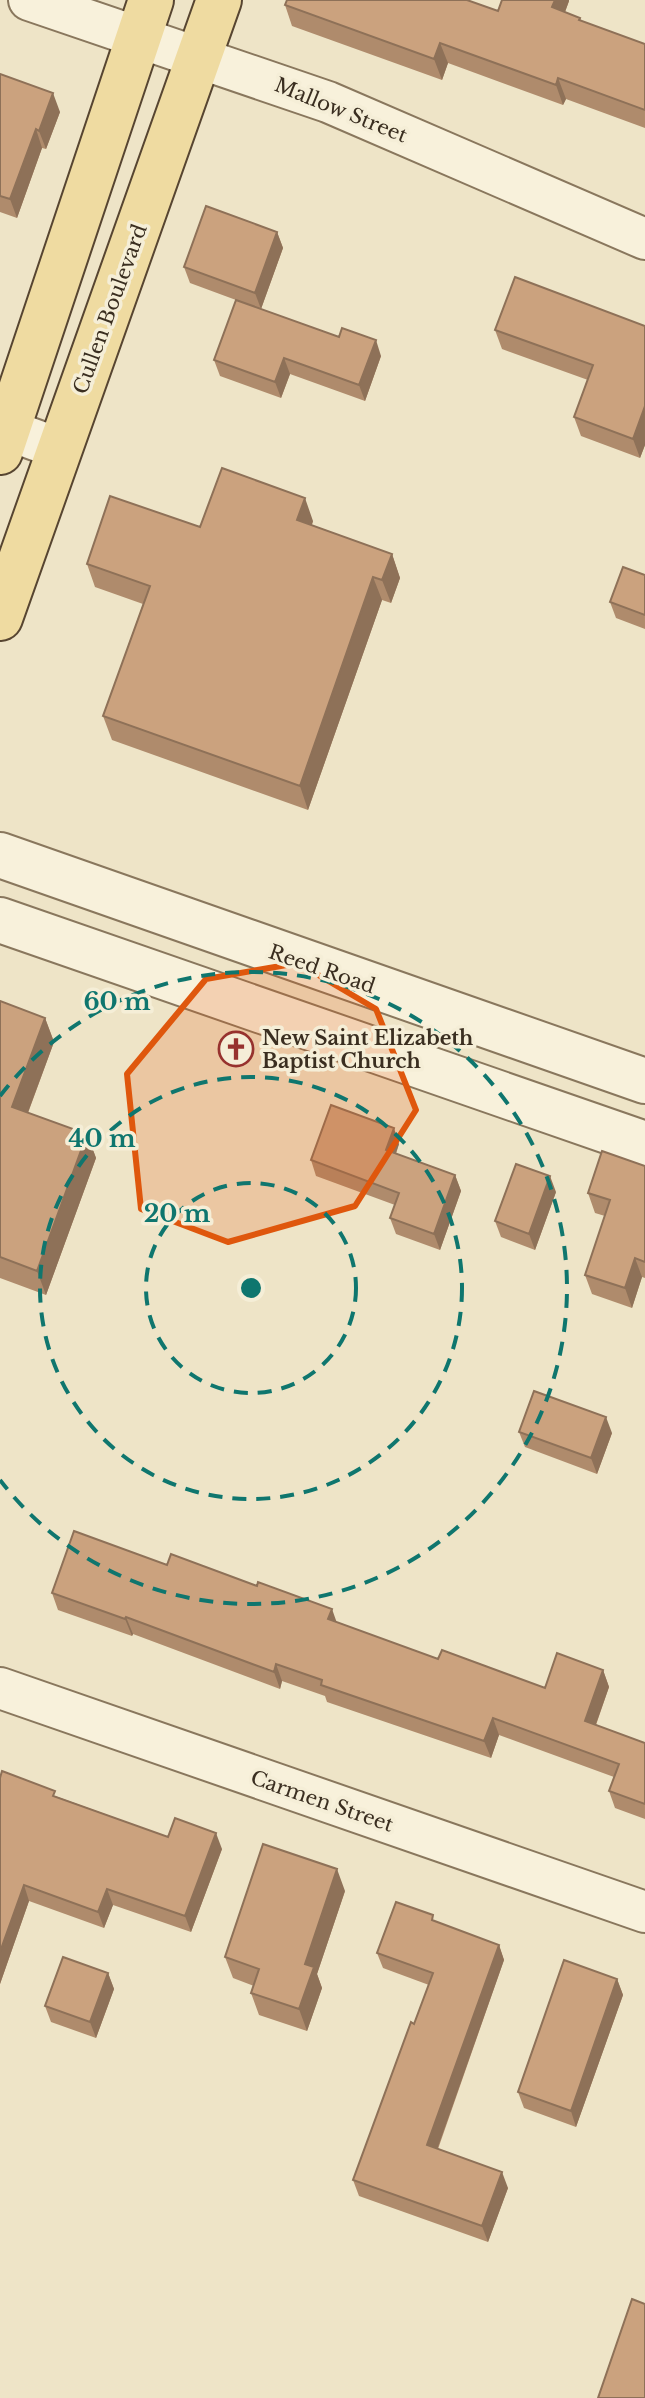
<svg xmlns="http://www.w3.org/2000/svg" width="645" height="2398" viewBox="0 0 645 2398" font-family="'Libre Baskerville',serif">
	<style>
		.lines { fill: none; stroke-linecap: round; stroke-linejoin: round }
		.minor-casing { stroke: #89775d; stroke-width: 44 }
		.tertiary-casing { stroke: #89775d; stroke-width: 48 }
		.primary-casing { stroke: #574531; stroke-width: 48 }
		.minor { stroke: #f8f1db; stroke-width: 40 }
		.tertiary { stroke: #f8f1db; stroke-width: 44 }
		.primary { stroke: #efdba1; stroke-width: 44 }
		.wall { fill: #af8b6c }
		.shaded-wall { fill: #8e7158 }
		.building { fill: #cba27e; stroke: #8e7158; stroke-width: 2 }
		.marked { fill: #df570d; fill-opacity: 0.2; stroke: #df570d; stroke-width: 6; stroke-linejoin: round }
		.ring { fill: none; stroke: #0f766e; stroke-width: 4; stroke-dasharray: 14 10 }
		.labels { text-anchor: middle; stroke-width: 7; stroke-linejoin: round; paint-order: stroke }
		.street-label { font-size: 20px; fill: #3a2e20; stroke: #f5eed7 }
		.poi-label { font-size: 20px; font-weight: bold; fill: #3a2e20; stroke: #f5eed7; text-anchor: start }
		.centre { fill: #0f766e; stroke: #f5eed7; stroke-width: 4 }
		.ring-label { font-size: 24px; text-anchor: middle; font-weight: bold; fill: #0f766e; stroke: #f5eed7; stroke-width: 7; stroke-linejoin: round; paint-order: stroke }
	</style>
	<rect width="100%" height="100%" fill="#eee4c7"/>
	<g class="lines">
		<g class="minor-casing">
			<path id="minor" d="M29 0 328 102 645 239
				M0 427 60 449
				M0 1688 645 1912"/>
		</g>
		<g class="tertiary-casing">
			<path id="tertiary" d="M0 855 645 1081
				M0 920 645 1144"/>
		</g>
		<g class="primary-casing">
			<path id="primary" d="M0 452 151 0
				M0 618 219 0"/>
		</g>
		<use href="#minor" class="minor"/>
		<use href="#tertiary" class="tertiary"/>
		<use href="#primary" class="primary"/>
	</g>
	<path class="wall" d="M569 1 565 12 580 18 581 21 645 44V128L566 99 563 105 448 63 442 80 292 26 285 5 498 11Z
		M0 74 60 112 46 149 42 148 17 218 0 212Z
		M277 232 283 248 261 309 381 356 365 401 290 374 281 398 220 376 214 360 236 300 190 283 184 267Z
		M645 326V445L640 458 581 436 574 417 588 380 502 349 495 330Z
		M313 521 312 525 392 554 400 578 391 603 382 600 308 810 112 740 103 716 143 604 95 587 87 564 200 527Z
		M645 575V629L616 618 610 602Z
		M0 1001 45 1018 54 1042 28 1113 87 1134 96 1158 46 1295 0 1278Z
		M399 1144 396 1154 455 1175 461 1191 440 1250 396 1234 390 1218 395 1205 316 1176 311 1160Z
		M645 1166V1278L642 1277 632 1308 592 1294 585 1275 605 1216 595 1213 588 1193Z
		M556 1192 535 1250 501 1237 495 1221Z
		M519 1432 612 1433 597 1474 525 1447Z
		M167 1565 337 1622 438 1659 545 1688 603 1670 609 1687 596 1725 645 1743V1819L615 1808 609 1791 614 1777 499 1735 491 1758 327 1702 325 1696 282 1681 280 1689 133 1634 132 1636 58 1610 52 1593Z
		M0 1778 58 1797 168 1837 222 1849 191 1932 113 1905 104 1928 29 1901 0 1984Z
		M345 1891 317 1974 322 1988 307 2031 259 2015 251 1993 254 1986 233 1978 225 1957Z
		M436 1922 499 1945 504 1960 438 2149 508 2188 488 2242 359 2196 353 2180 429 1985 383 1968 377 1953Z
		M108 1973 114 1989 96 2038 51 2022 45 2006Z
		M617 1979 623 1995 576 2127 524 2108 518 2092Z"/>
	<path class="shaded-wall" d="M555 0H569V1L559 28 552 7Z
		M440 43 448 63 442 80 434 59Z
		M558 78 566 99 563 105 556 85Z
		M53 93 60 112 46 149 39 131Z
		M36 129 42 148 17 218 10 199Z
		M277 232 283 248 261 309 255 293Z
		M376 340 381 356 365 401 359 385Z
		M284 358 290 374 281 398 275 382Z
		M645 406V445L640 458 633 439Z
		M305 498 313 521 305 543 297 520Z
		M392 554 400 578 391 603 382 580Z
		M373 577 382 600 308 810 300 786Z
		M45 1018 54 1042 21 1131 12 1107Z
		M394 1128 399 1144 391 1166 386 1150Z
		M87 1134 96 1158 46 1295 37 1271Z
		M455 1175 461 1191 440 1250 434 1234Z
		M550 1176 556 1192 535 1250 529 1234Z
		M635 1258 642 1277 632 1308 625 1288Z
		M606 1417 612 1433 597 1474 591 1458Z
		M332 1609 338 1626 328 1619Z
		M126 1617 133 1634 132 1636 125 1619Z
		M276 1664 282 1681 280 1689 274 1672Z
		M603 1670 609 1687 591 1738 585 1721Z
		M493 1718 499 1735 491 1758 484 1741Z
		M216 1833 222 1849 191 1932 185 1916Z
		M337 1869 345 1891 317 1974 322 1988 307 2031 299 2009 305 1964Z
		M24 1885 29 1901 0 1984V1952Z
		M107 1889 113 1905 104 1928 98 1912Z
		M499 1945 504 1960 433 2161 427 2145Z
		M108 1973 114 1989 96 2038 90 2022Z
		M617 1979 623 1995 576 2127 571 2111Z
		M502 2172 508 2188 488 2242 482 2226Z"/>
	<path class="building" d="M287 0H467L498 11 502 0H555L552 7 580 18 579 20 645 44V110L558 78 556 85 440 43 434 59 285 5Z
		M0 74 53 93 39 131 36 129 10 199 0 196Z
		M206 206 277 232 255 293 184 267Z
		M515 277 645 326V406L633 439 574 417 593 365 495 330Z
		M236 300 339 337 342 328 376 340 359 385 284 358 275 382 214 360Z
		M222 468 305 498 297 520 392 554 382 580 373 577 300 786 103 716 150 586 87 564 110 496 200 527Z
		M623 567 645 575V615L610 602Z
		M0 1001 45 1018 12 1107 87 1134 37 1271 0 1257Z
		M331 1105 394 1128 386 1150 455 1175 434 1234 390 1218 399 1193 311 1160Z
		M602 1151 645 1166V1262L635 1258 625 1288 585 1275 610 1200 588 1193Z
		M516 1164 550 1176 529 1234 495 1221Z
		M534 1391 606 1417 591 1458 519 1432Z
		M74 1531 167 1565 171 1554 257 1586 258 1582 332 1609 328 1619 438 1659 442 1650 545 1688 557 1653 603 1670 585 1721 645 1743V1804L609 1791 619 1764 493 1718 484 1741 321 1685 322 1680 276 1664 274 1672 126 1617 125 1619 52 1593Z
		M2 1771 55 1791 53 1796 168 1837 175 1818 216 1833 185 1916 107 1889 98 1912 24 1885 0 1952V1778Z
		M263 1844 337 1869 305 1964 314 1967 299 2009 251 1993 259 1969 225 1957Z
		M396 1902 433 1915 432 1920 499 1945 427 2145 502 2172 482 2226 353 2180 411 2022 414 2024 433 1973 377 1953Z
		M63 1957 108 1973 90 2022 45 2006Z
		M564 1960 617 1979 571 2111 518 2092Z
		M632 2299 645 2304V2398H598Z"/>
	<path class="marked" d="M298 963 376 1009 416 1110 355 1206 228 1242 141 1209 127 1074 206 979Z"/>
	<g class="ring">
		<circle cx="251" cy="1288" r="105"/>
		<circle cx="251" cy="1288" r="211"/>
		<path d="M0 1096A316 316 0 1 1 0 1480"/>
	</g>
	<defs>
		<g id="church-ring" transform="scale(1.8)"><circle r="9.5" fill="#f5eed7" stroke="#97322e" stroke-width="1.5"/><path d="M-1.2-6h2.4v3.5h3.3v2.4h-3.3V6h-2.4V-.1h-3.3v-2.4h3.3Z" fill="#97322e"/></g>
	</defs>
	<g fill-rule="evenodd">
		<use href="#church-ring" x="236" y="1049"/>
	</g>
	<g class="labels">
		<g class="street-label">
			<text transform="translate(341 110) rotate(22)" y="7">Mallow Street</text>
			<text transform="translate(110 309) rotate(-70)" y="7">Cullen Boulevard</text>
			<text transform="translate(322 969) rotate(19)" y="7">Reed Road</text>
			<text transform="translate(322 1801) rotate(19)" y="7">Carmen Street</text>
		</g>
		<g class="poi-label">
			<text x="262" y="1045">New Saint Elizabeth<tspan x="262" dy="23">Baptist Church</tspan></text>
		</g>
	</g>
	<circle cx="251" cy="1288" r="12" class="centre"/>
	<g class="ring-label">
		<text x="117" y="1010">60 m</text>
		<text x="102" y="1147">40 m</text>
		<text x="177" y="1222">20 m</text>
	</g>
</svg>
